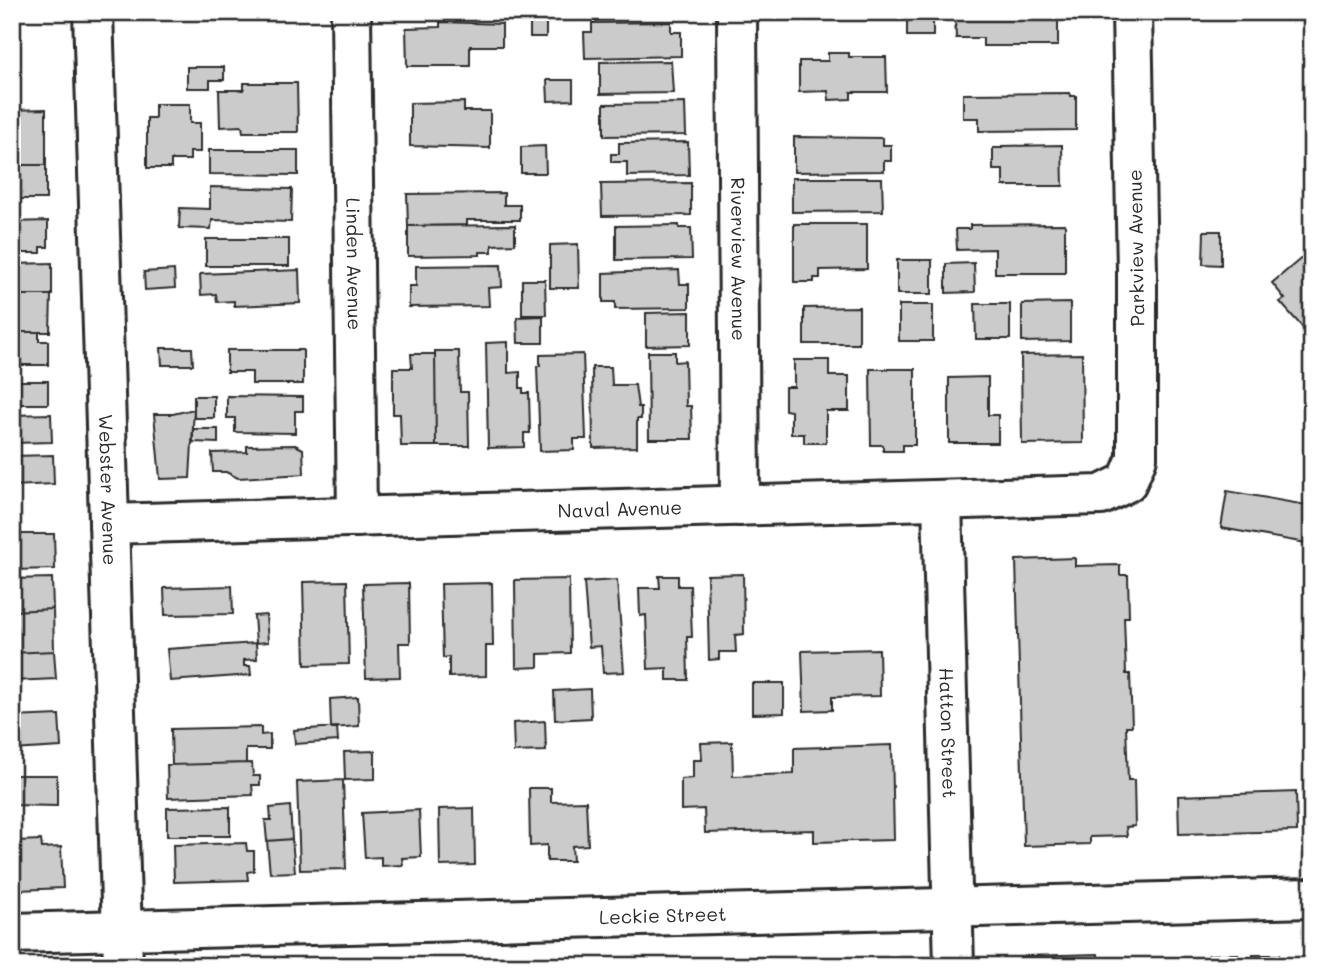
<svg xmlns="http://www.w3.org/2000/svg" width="1324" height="978" viewBox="0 0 1324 978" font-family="Mali,sans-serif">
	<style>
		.building { fill: #cbcbcb; stroke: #2b2b2b; stroke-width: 2 }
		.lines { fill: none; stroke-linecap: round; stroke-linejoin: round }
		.minor-casing { stroke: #2b2b2b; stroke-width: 44 }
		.minor { stroke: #fff; stroke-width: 38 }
		.labels { text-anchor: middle; stroke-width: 5; stroke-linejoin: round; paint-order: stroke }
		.street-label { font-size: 19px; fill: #2b2b2b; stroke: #fff }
	</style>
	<rect width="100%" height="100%" fill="#fff"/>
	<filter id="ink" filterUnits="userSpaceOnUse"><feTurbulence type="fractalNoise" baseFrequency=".0143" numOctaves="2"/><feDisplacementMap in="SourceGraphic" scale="14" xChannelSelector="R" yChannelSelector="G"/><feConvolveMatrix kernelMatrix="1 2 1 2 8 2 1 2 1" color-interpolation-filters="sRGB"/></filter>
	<g filter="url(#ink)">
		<path class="building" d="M546 12H576V20L546 21Z
			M825 12H862V15H825Z
			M1051 15V17H1058V46H983V38H956L955 16Z
			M933 19V36H907V20Z
			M530 21H546V37H530Z
			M440 22 502 24V46H470V66H407L406 28 440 27Z
			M671 22V32H681V56L585 58 584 32H592V23Z
			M828 53H849V57H886L887 92H851V99L829 100 828 91 799 92V61H828Z
			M671 61 673 93 600 94V62Z
			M187 67H224V80H210V88H187Z
			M547 80H573V100L548 101Z
			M244 83H297L298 132H243L242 126 220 127 219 90H244Z
			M1070 93V96H1076V130L979 131V118H963V94Z
			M464 102V111H490V148L410 146V103Z
			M685 103 686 135 604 136V104Z
			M155 104H190V123H200V152H190V160H171V168H147V118H155Z
			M46 109V165H12V110Z
			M794 137 883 138V145H891V161H884V171L794 172Z
			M688 142 689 175 627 176V162H611V154H619V143Z
			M1062 145 1063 186H1003V170H993V148H1002V146Z
			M545 146 546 173H521V147Z
			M209 150H298V175L209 174Z
			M12 165H46V199H12Z
			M792 178H882L883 211 792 212Z
			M691 183V215L602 216 601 184Z
			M210 187 292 189 291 222 212 220 211 229 179 228 180 208 210 209Z
			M504 193V205H520V220H467V225L408 226 407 194Z
			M48 221V247H41V253H12V222Z
			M794 224H867V269L820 270V278H814V282H794Z
			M1065 224V273H995V249L957 250 956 229H970V225Z
			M515 225V244L492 245V252H480V255L408 256V226Z
			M679 225V228H691L692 259 616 260V226Z
			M1204 231H1221V265L1203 264Z
			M206 239H289V266H206Z
			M578 244 579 288H550V245Z
			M1311 250 1312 251V338L1280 302 1285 299 1272 283Z
			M897 260H932V294H897Z
			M52 263V295H12V264Z
			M974 263 975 292 946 293V264Z
			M501 265 502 287 488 288 489 306 409 307V286H416V266Z
			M174 270 175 288 145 290 144 272Z
			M299 270 300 303 234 306V301L217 302 216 294 201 295 200 274Z
			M679 270 680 284H689V308L615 309V302H603V273Z
			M522 280H545L546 315H522Z
			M12 295H51L50 332H12Z
			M1070 303V341L1022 342V304Z
			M975 304H1010V339H976Z
			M899 305H933V341H899Z
			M859 307V344H804V308Z
			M690 312V345L646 346V313Z
			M543 316V343H518L517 317Z
			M12 332H39V341H48V365H12Z
			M508 342V373L520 372V388H523V393H529L530 433H524V447L488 448 486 343Z
			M161 348H192L193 365H162Z
			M227 350H303V384H252V372H227Z
			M435 351H459L460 392H468L469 446H436Z
			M648 352H675V362L685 361 686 406H691L692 439H649Z
			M411 354H435L436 446H401L400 414H393V368H412Z
			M583 354 586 439H574V450L540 451 537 366H540V355Z
			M1082 354 1083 443 1022 444 1021 355Z
			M794 360H829V376H849V411H826V443H804V434H791V411L785 410V387H794Z
			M592 367H611L612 385H635L638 407H641V419H637V447L593 448Z
			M870 369H915V445H903V451H883V445H871Z
			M988 377V415H998V443H949V378Z
			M12 381H48V404H12Z
			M194 396H214V418H194Z
			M227 396 303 397V411H295V433L235 432V418H227Z
			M194 409 190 478 160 479 154 414H173Z
			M51 414 52 442 12 443V415Z
			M193 429H218V443L193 442Z
			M295 445 303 449 304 474 238 478 226 472H213L212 453 247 452V446Z
			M53 455 54 484 12 486V456Z
			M1227 491 1312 506V544L1221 528Z
			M12 534H54L55 569 12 570Z
			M1075 558V566L1120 565V575H1128L1129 617H1124L1126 674H1130L1132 726H1126L1128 780H1134L1135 826 1126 827 1127 836 1090 837V844L1024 846 1016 560Z
			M743 574 744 634 735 635 736 652H719V659L709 660 707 575Z
			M659 576H678V586H690L692 637H687L688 680H667V668L648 669 646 615 640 616 639 588H660Z
			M52 578 53 609 12 611V579Z
			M569 579 570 653 538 654V667L516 668 515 580Z
			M617 580 624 672 603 673 601 646 589 647 584 582Z
			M347 581 349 664 305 665 303 582Z
			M409 583 410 643H399L400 677 366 678 363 584Z
			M492 583 493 646H486V676L449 677V657L443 658 441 584Z
			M232 586 233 614 165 615 164 588Z
			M53 609 54 651 12 653V611Z
			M266 615 268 642 256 643 254 616Z
			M256 643 257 659 244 660V666H250L251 675 170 681 167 649Z
			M879 649 880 696 832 697V710L804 711 802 651Z
			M54 651 56 679 12 681V653Z
			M752 683H784V713L752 714Z
			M590 689 591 718 555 720 554 691Z
			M358 697 359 726 331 728 330 699Z
			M59 715 61 747 12 750V717Z
			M545 721 546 751 514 752 513 723Z
			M261 727V735L270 734V749H246V763L172 765 171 729Z
			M337 727 338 741 295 744 294 730Z
			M732 742 733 776 794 774V748L892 745 894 840 814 842V830L705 833 704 809 681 810V779L693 778V760H702L701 743Z
			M375 751V779L345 780 344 752Z
			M252 763 253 776H260V785H252L253 795 168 798 167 765Z
			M12 775H57V806L12 805Z
			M343 780 346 869 300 870 297 782Z
			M529 788H551V802L586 801 588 845 572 846 573 861H547V845L530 846Z
			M1296 792 1297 831 1179 834 1178 796Z
			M290 806 292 839 267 841 265 820H271L270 808Z
			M230 807V836H167V808Z
			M474 808 475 865 440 866 439 809Z
			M419 810 421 857 402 858 403 865 381 866V857L365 858 362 813Z
			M292 839 295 872 270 873 267 841Z
			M41 840 42 848 61 847 63 888 19 890V882H12V850H17V841Z
			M246 843 247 851H254V871L247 872 248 880 174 882 173 845Z
			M1098 954 1099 966H1025V956Z
			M1238 954 1239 965 1242 966H1208L1209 955Z
			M1253 955H1279V963H1282V966H1250L1253 964Z
			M302 961V966H238V962Z"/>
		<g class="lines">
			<g class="minor-casing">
				<g id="minor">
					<path id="s1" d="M93 12 123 966"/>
					<path id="s2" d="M351 12 357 517"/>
					<path id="s3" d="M737 12 740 506"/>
					<path id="s4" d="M942 500 954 966"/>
					<path id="s5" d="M109 524 1101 495 1127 482 1137 458V272L1132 12"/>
					<path id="s6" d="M12 933 1312 898"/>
				</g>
			</g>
			<use href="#minor" class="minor"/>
		</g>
	</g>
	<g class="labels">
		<g class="street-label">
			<text transform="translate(1136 248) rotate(-91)" y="7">Parkview Avenue</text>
			<text dy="7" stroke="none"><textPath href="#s3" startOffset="247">Riverview Avenue</textPath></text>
			<text dy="7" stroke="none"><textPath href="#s2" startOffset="252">Linden Avenue</textPath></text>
			<text dy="7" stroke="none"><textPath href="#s1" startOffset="478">Webster Avenue</textPath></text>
			<text dy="7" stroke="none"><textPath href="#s5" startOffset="511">Naval Avenue</textPath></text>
			<text dy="7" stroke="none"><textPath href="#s4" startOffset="233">Hatton Street</textPath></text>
			<text dy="7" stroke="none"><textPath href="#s6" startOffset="651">Leckie Street</textPath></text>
		</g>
	</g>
	<rect width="1324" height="978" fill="none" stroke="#fff" stroke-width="42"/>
	<rect x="21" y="21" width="1282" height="936" fill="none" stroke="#2b2b2b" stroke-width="2.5" filter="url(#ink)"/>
</svg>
